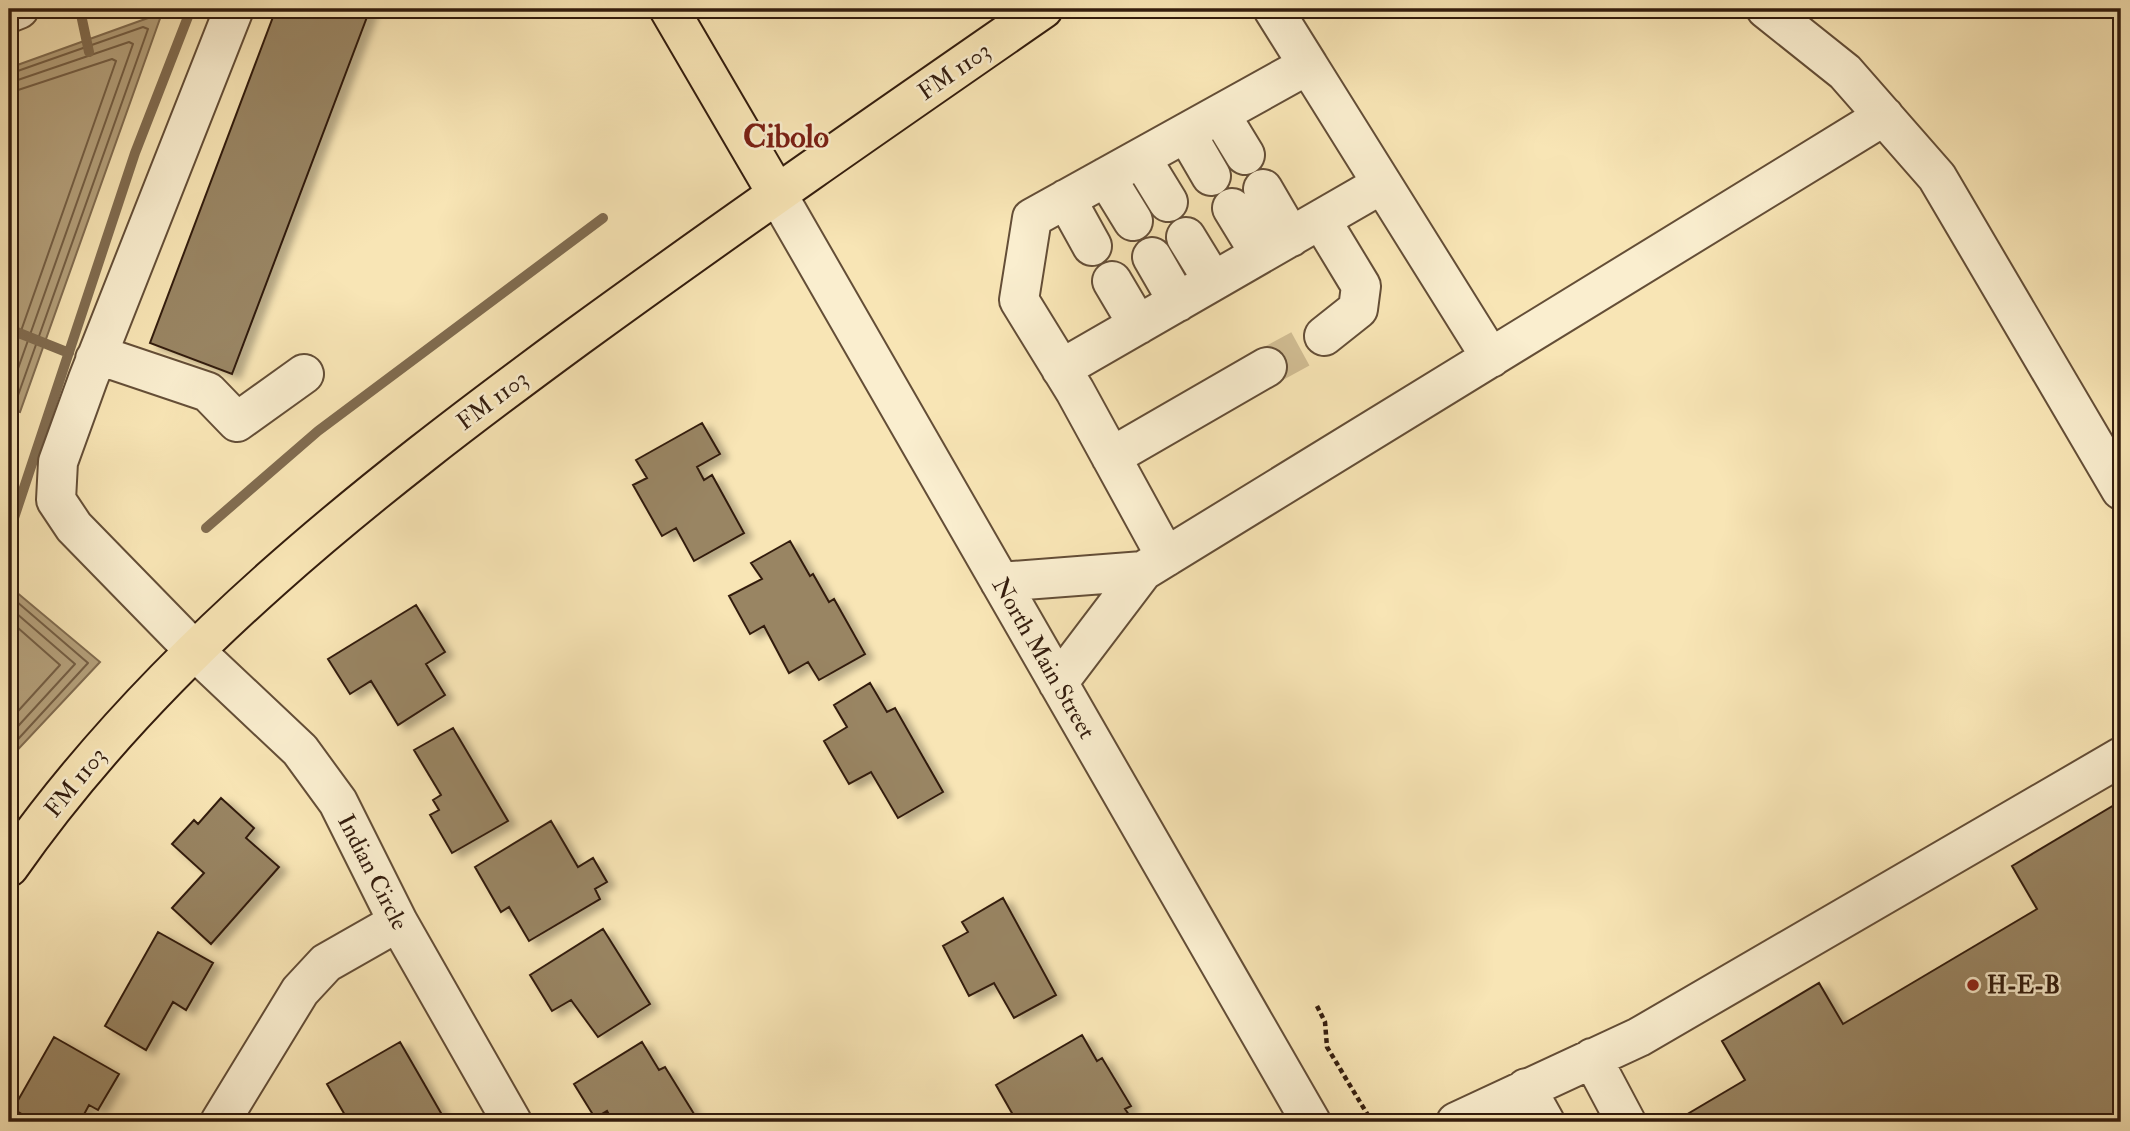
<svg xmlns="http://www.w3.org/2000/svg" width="2130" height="1131" viewBox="0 0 2130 1131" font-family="'IM FELL Double Pica',serif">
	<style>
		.water { fill: #b5a17c; stroke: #816c50; stroke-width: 2 }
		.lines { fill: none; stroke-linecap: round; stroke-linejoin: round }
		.shore { stroke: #745e44; stroke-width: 2 }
		.stream { stroke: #816c50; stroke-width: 10 }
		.building { fill: #998564; stroke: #331c0d; stroke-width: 2; filter: url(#shadow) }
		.minor-tunnel { stroke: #d1bd93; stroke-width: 38; stroke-dasharray: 38 19; stroke-linecap: butt }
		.minor-casing { stroke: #644e37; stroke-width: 42 }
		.major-casing { stroke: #331c0d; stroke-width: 42 }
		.path { stroke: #331c0d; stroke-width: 4.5; stroke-dasharray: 5 3.5; stroke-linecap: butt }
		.minor { stroke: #faeecf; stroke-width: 38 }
		.major { stroke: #f8e5b5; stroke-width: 38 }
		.poi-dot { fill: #8f2418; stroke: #faeecf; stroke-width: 2.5 }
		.labels { text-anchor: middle; stroke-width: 5; stroke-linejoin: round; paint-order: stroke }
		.street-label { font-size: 24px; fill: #331c0d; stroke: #faeecf }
		.poi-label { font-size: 24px; font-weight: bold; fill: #331c0d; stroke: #faeecf; text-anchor: start }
		.district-label { font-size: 32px; font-weight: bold; fill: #7a1f14; stroke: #faeecf }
	</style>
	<defs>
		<filter id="shadow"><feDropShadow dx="8" dy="4.5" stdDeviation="3.5" flood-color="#0004"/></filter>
	</defs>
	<rect width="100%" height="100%" fill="#f8e5b5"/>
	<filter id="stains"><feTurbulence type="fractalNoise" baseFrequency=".00286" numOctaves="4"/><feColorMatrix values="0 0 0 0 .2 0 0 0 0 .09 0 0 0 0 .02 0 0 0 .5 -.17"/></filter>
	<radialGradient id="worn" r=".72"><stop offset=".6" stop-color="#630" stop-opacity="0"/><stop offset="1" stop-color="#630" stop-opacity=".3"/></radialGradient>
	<path class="water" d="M162 13 20 412 9 409V68Z
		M9 586 100 662 9 759Z"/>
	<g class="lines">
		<path class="shore" d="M9 74 143 27 148 29 16 401 9 403
			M9 83 129 42 133 44 9 394
			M9 93 112 59 116 61 9 365
			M9 595 88 663 9 749
			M9 607 75 664 9 736
			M9 620 60 665 9 721"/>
		<path class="stream" d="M80 10 89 52
			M9 329 69 353
			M206 528 318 431 603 218
			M9 533 135 153 191 9"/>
	</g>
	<path class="building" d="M276 9H370L232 374 150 343Z
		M702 423 720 454 697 467 704 480 712 475 744 533 694 561 676 528 662 536 633 485 647 478 636 460Z
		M790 541 810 576 813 574 829 602 834 599 865 654 819 680 808 662 789 673 764 626 750 634 729 596 762 579 751 563Z
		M416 605 445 652 426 664 445 695 398 725 371 681 350 694 328 659Z
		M870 683 887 712 895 708 943 792 898 818 871 772 849 784 824 741 847 727 834 705Z
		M453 728 508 821 452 853 430 815 439 810 433 800 441 795 414 750Z
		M221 798 254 828 246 838 279 867 211 944 172 908 204 873 172 844 194 820 198 824Z
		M2121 801V1122H1674L1745 1080 1722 1041 1819 983 1843 1024 2037 909 2012 866Z
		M551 821 578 867 593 858 607 882 595 889 600 899 529 941 509 907 501 912 475 867Z
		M1003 898 1056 995 1014 1018 994 983 969 996 943 946 968 932 962 922Z
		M603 929 650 1004 598 1037 571 1000 552 1011 530 975Z
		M158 932 213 963 186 1010 173 1002 146 1050 105 1026Z
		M1082 1035 1097 1061 1102 1058 1131 1106 1125 1109 1134 1122H1017L996 1085Z
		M54 1037 119 1074 98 1110 89 1105 80 1122H36L13 1109Z
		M400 1042 445 1120 440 1122H349L327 1084Z
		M642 1042 659 1070 665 1067 699 1122H613L607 1111 595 1118 574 1084Z"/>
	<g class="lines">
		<path class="minor-tunnel" d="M1267 367 1324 336"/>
		<g class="minor-casing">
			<path id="minor" d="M234 9 88 379 58 462 56 500 74 527 196 652 300 750 338 802 398 922 512 1122
				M1766 9 1845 72 1937 177 2121 490
				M9 13 19 9
				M1308 65 1491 358
				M1220 114 1245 155
				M1186 133 1211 176
				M1141 158 1168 202
				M1106 177 1133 221
				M1263 189 1291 237
				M777 194 1311 1122
				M1066 199 1092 246
				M1232 208 1260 254
				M1321 220 1361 286 1358 309 1324 336
				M1186 237 1213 281
				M1152 257 1178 302
				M1112 281 1138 325
				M95 359 113 360 208 392 237 422 304 374
				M1061 369 1382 184
				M1111 457 1267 367
				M1166 557 1075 391 1019 300 1032 218 1308 65 1273 9
				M1143 571 1884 116
				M1000 582 1143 571 1058 683
				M1592 1058 1626 1122
				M1526 1088 1545 1122
				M220 1122 300 991 326 963 398 922
				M1456 1122 1639 1037 2121 757"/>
		</g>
		<g class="major-casing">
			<path id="major" d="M669 9 777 194
				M9 867C156 656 371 488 577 337 731 225 887 117 1043 9"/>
		</g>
		<path class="path" d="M1317 1006 1325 1022 1327 1047 1372 1122"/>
		<use href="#minor" class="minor"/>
		<use href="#major" class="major"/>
	</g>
	<circle class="poi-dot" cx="1973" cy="985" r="7"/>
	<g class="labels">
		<g class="street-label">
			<text transform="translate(954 71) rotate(-35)" y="8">FM 1103</text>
			<text transform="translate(492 400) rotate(-37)" y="8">FM 1103</text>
			<text transform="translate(1044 658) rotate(60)" y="8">North Main Street</text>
			<text transform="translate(75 782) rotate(-51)" y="8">FM 1103</text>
			<text transform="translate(373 872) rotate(63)" y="8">Indian Circle</text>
		</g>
		<g class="poi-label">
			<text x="1987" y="993">H-E-B</text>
		</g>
		<g class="district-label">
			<text x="786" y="147">Cibolo</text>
		</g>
	</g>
	<rect width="2130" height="1131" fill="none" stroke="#f8e5b5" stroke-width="35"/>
	<rect x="10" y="10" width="2109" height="1110" fill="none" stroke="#331c0d" stroke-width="3.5"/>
	<rect x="18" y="18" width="2095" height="1096" fill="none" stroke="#331c0d" stroke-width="2"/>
	<rect width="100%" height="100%" filter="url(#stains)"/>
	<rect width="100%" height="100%" fill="url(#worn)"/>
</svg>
